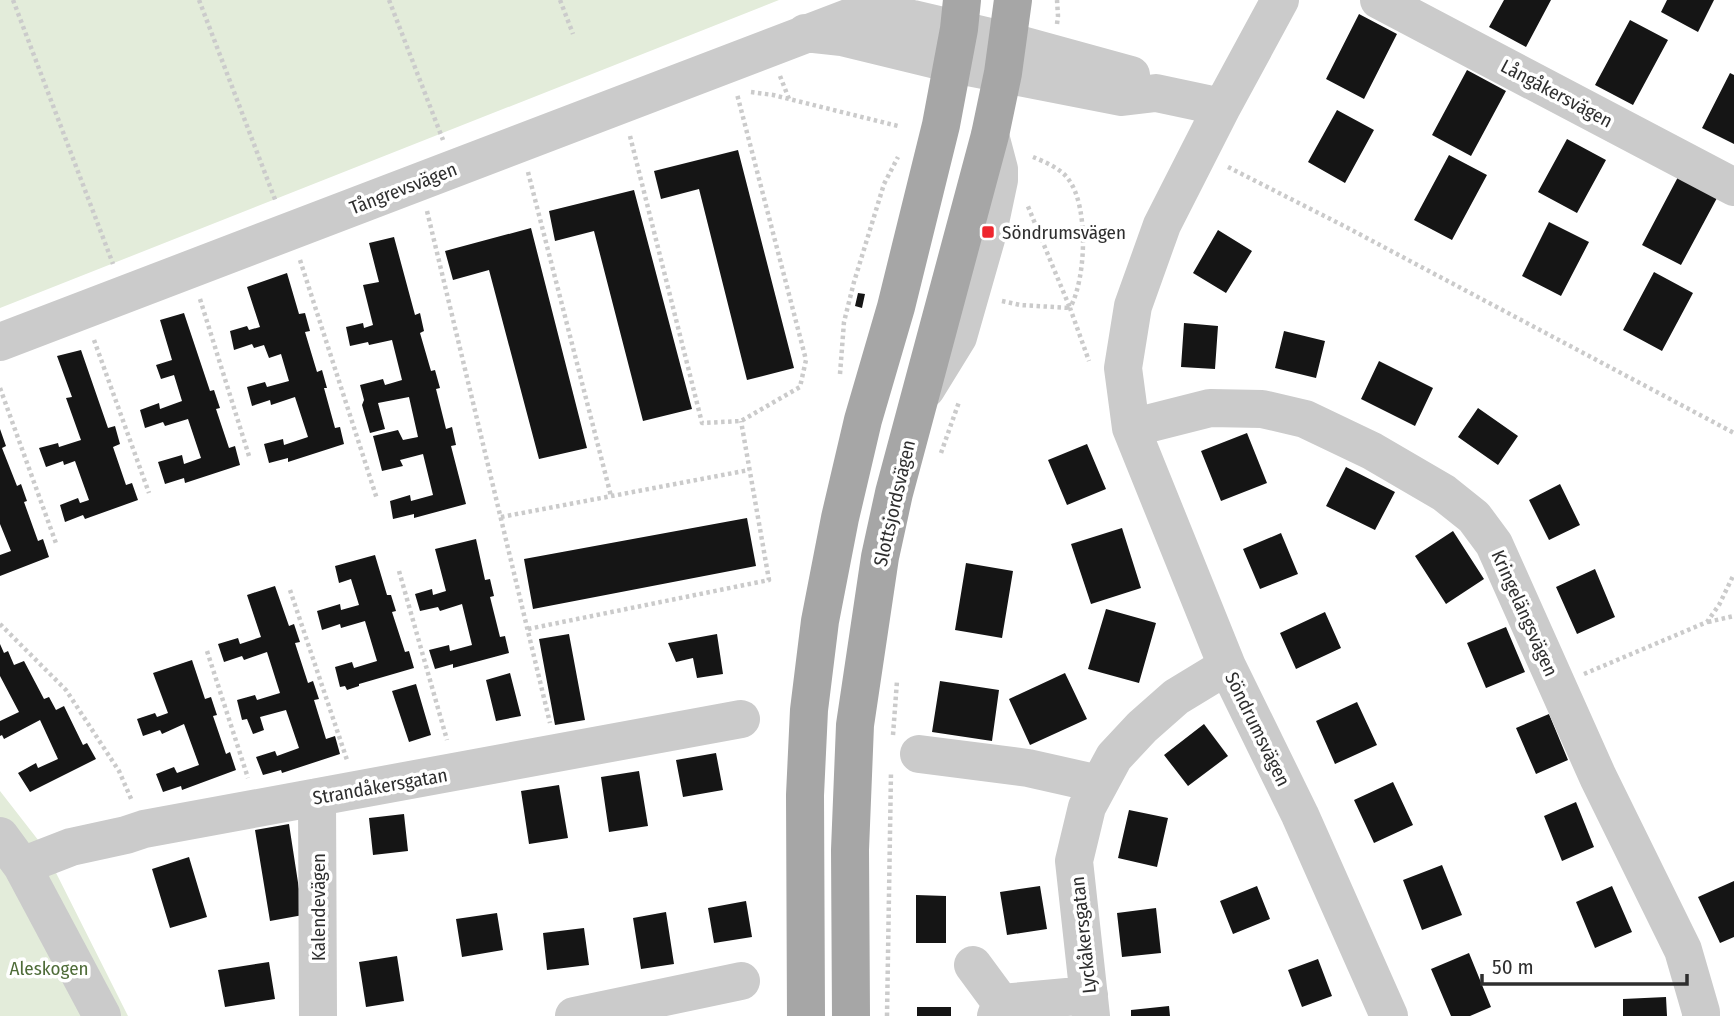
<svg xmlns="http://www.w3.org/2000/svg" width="1734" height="1016" viewBox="0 0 1734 1016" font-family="'Fira Sans Condensed',sans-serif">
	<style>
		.green { fill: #e3ecda }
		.building { fill: #151515 }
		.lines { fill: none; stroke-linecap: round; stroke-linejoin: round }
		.path { stroke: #cbcbcb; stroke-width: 4.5; stroke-dasharray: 3.5 3.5; stroke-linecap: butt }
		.minor { stroke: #cbcbcb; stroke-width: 38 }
		.major { stroke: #a6a6a6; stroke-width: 38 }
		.poi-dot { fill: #ee262e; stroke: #fff; stroke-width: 2.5 }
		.labels { text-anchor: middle; stroke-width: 7; stroke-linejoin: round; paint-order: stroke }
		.street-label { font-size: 19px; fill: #2e2e2e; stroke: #fff }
		.poi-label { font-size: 19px; fill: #2e2e2e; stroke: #fff; text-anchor: start }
		.park-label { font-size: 19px; fill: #4f6c39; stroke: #fff }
	</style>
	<rect width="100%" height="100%" fill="#fff"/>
	<path class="green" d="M0 0H779L0 308Z
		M0 791 42 845 128 1016H0Z"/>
	<path class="building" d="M1504 0H1551L1526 47 1489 27Z
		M1667 0H1714L1698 32 1661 12Z
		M1359 14 1397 34 1364 99 1326 79Z
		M1630 20 1668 40 1633 105 1595 85Z
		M1467 70 1506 91 1471 156 1432 135Z
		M1730 73 1734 75V144L1702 128Z
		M1337 110 1374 130 1345 183 1308 162Z
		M1567 139 1606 160 1577 213 1538 192Z
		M738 150 794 368 747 380 699 189 661 199 654 171Z
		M1449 155 1487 175 1452 240 1414 220Z
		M1678 177 1717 198 1681 265 1642 245Z
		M634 190 692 409 643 421 594 231 555 241 549 211Z
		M1549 222 1589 242 1561 296 1522 276Z
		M531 228 587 448 539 459 489 270 453 280 445 251Z
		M1218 230 1252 251 1226 293 1193 273Z
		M394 237 415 315 420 313 424 331 420 333 431 371 435 370 440 388 436 389 446 429 452 427 456 445 451 446 466 504 414 518V514L393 519 390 501 410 495 411 501 433 495 423 454 400 460 403 466 382 471 373 436 398 430 403 440 418 437 409 397 378 403 385 429 370 433 362 405 364 400 360 385 383 379 385 385 402 380 392 340 369 345 368 342 350 346 346 327 363 323 364 328 373 325 363 285 379 282 369 243Z
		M1654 272 1693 293 1662 351 1623 330Z
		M287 273 299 314 305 313 310 331 305 332 317 372 322 370 327 388H324L335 428 340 427 344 444 288 462V458L269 463 264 444 283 439 284 445 308 437 295 397 271 405 270 400 252 406 247 387 265 382 267 387 289 381 281 354 269 358 264 345 254 348 252 344 234 350 230 331 247 326 249 330 260 327 247 287Z
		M858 293 865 294 862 308 855 306Z
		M184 313 210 391 214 390 220 408 216 409 229 448 235 446 240 465 185 483 184 478 165 484 158 462 182 455 184 464 201 458 188 419 165 426 163 422 145 428 140 410 159 403 160 409 182 401 174 375 161 379 156 365 172 360 160 320Z
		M1184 323 1218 326 1215 369 1181 367Z
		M1284 331 1325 341 1316 378 1275 368Z
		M81 350 108 428 115 426 120 444 113 447 126 485 132 483 138 500 85 519 83 515 65 522 60 505 78 498 80 503 89 500 75 461 64 465 63 461 46 467 39 448 58 443 59 447 81 440 66 398 72 397 57 356Z
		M1379 361 1433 388 1415 426 1361 399Z
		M1478 408 1518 436 1498 465 1458 437Z
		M0 429 6 446 2 448 17 486 21 484 27 501 24 502 38 541 43 539 49 557 0 576V555L11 551 0 524Z
		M1247 433 1267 483 1221 501 1201 451Z
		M1087 444 1106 489 1067 505 1048 460Z
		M1346 467 1395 492 1375 530 1326 506Z
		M1560 484 1580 525 1549 540 1529 500Z
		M747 518 756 566 533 609 524 559Z
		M1122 528 1141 588 1091 604 1071 544Z
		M1453 531 1484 579 1446 604 1415 556Z
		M1281 533 1298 574 1260 589 1243 549Z
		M476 539 485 580 490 579 494 596 490 597 500 637 505 636 509 653 453 668V664L435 669 429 650 449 645 450 651 472 645 462 604 440 611 438 607 420 611 415 594 432 589 433 595 446 591 435 549Z
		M375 555 387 595H391L396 611 392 612 405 652 409 651 414 668 359 684V686L347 690 345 686 340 687 335 667 352 662 354 668 377 661 365 621 341 628 340 624 322 630 317 611 340 604 341 610 359 605 351 579 339 583 335 566Z
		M966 563 1013 571 1002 638 955 630Z
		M1595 569 1615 617 1577 634 1556 587Z
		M275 586 289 626 294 624 300 642 295 643 308 683 313 681 319 699 314 700 326 739 335 736 340 754 282 773 281 770 263 775 256 757 275 751 277 756 299 748 286 710 260 717 264 730 253 734 247 719 242 720 237 700 255 695 257 700 280 693 267 652 244 660 242 656 224 662 218 644 238 638 240 644 261 637 247 595Z
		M1106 609 1156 623 1139 683 1088 669Z
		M1325 612 1341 648 1296 669 1280 633Z
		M1506 627 1525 672 1486 688 1467 643Z
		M569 634 585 720 555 725 539 639Z
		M717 634 723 674 697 678 693 658 676 662 668 643Z
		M0 644 4 653 8 651 14 665 24 661 44 699 49 697 56 710 64 706 83 745 87 743 96 759 30 792 18 773 36 763 38 768 58 759 40 720 4 739 2 735 0 736V721L19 712 0 676Z
		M192 660 205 699 211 697 217 715 213 716 226 754 230 752 236 770 182 790 181 786 163 792 156 774 174 767 177 773 199 765 184 724 162 734 160 730 143 736 137 719 155 713 157 717 168 713 153 673Z
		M510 673 521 716 496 721 486 680Z
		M1065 673 1087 719 1030 745 1009 699Z
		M940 681 999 690 992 741 932 732Z
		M416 684 431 735 409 742 392 691Z
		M1357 702 1377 745 1335 764 1316 721Z
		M1549 714 1568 760 1536 774 1516 728Z
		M1204 724 1228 756 1188 786 1164 755Z
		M716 753 723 790 683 797 676 760Z
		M639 771 648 826 609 832 601 777Z
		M1393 782 1413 825 1374 843 1354 800Z
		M559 785 568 838 529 844 521 791Z
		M1576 802 1594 847 1562 861 1544 816Z
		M1129 810 1168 818 1157 867 1118 858Z
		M404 814 408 851 373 855 369 818Z
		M289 824 303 915 270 921 255 830Z
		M189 857 207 917 170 928 152 869Z
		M1442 865 1462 915 1422 930 1403 880Z
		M1734 881V937L1720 943 1698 897Z
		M1040 886 1047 929 1007 935 1000 892Z
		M1257 886 1270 919 1233 934 1220 901Z
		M1612 886 1632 932 1595 948 1576 902Z
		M916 895 946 896V943H916Z
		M746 901 752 937 714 943 708 908Z
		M1156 908 1161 953 1122 957 1117 913Z
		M666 912 674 964 641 969 633 918Z
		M497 913 503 950 462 957 456 919Z
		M584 928 589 965 547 970 543 933Z
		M1469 953 1491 1007 1470 1016H1451L1431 969Z
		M397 956 404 1001 366 1007 359 962Z
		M1318 959 1332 996 1302 1007 1288 970Z
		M269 962 275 999 225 1007 218 970Z
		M1666 997 1667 1016H1623V999Z
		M1169 1006 1170 1016H1131V1010Z
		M917 1007H951V1016H917Z"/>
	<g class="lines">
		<path class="path" d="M13 0 113 264
			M199 0 276 202
			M389 0 443 140
			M560 0 573 34
			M1057 24 1058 16 1057 0
			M780 76 789 99
			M751 92 773 95 898 126
			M630 136 702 423 741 421 800 387 806 360 737 94
			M1033 157C1045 162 1062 169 1069 180 1089 208 1086 279 1070 308L1089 361
			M1228 167 1346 227 1734 433
			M528 172 611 496
			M427 211 550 723
			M300 260 377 499
			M200 299 249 456
			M1002 301 1020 305 1070 308 1027 204
			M94 340 149 493
			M840 374 844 322 854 282 884 184 898 157
			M0 388 57 546
			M941 453 959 402
			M501 517 749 470
			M399 571 447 740
			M290 590 347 760
			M1708 622 1734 616
			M0 624 66 690 119 771 132 801
			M528 629 769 580 741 421
			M207 651 248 778
			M1584 674 1707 622 1719 605 1734 574
			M893 735 897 681
			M887 1016 891 772"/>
		<path class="minor" d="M1379 0 1734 187
			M805 33 842 37 953 64 1122 97 1156 93 1222 107 1162 225 1133 306 1123 368 1131 428 1227 666 1300 815 1389 1016
			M1222 107 1280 0
			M0 342 848 18 885 15 913 19 1007 41 1131 75
			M926 389 958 337 988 232 999 180V169L990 135
			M1131 428 1210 408 1262 409 1305 419 1372 451 1444 493 1474 517 1494 544 1598 777 1683 950 1701 1012V1016
			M919 754 1028 768 1099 784
			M317 797 318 1016
			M0 836 22 866 102 1016
			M22 866 71 847 126 835 144 829 741 719
			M973 965 1001 1003
			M574 1016 741 981
			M996 1016 1001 1003 1089 995
			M1091 1016 1074 861 1087 807 1114 757 1142 727 1176 697 1227 666"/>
		<path class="major" d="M806 1016 805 795 809 710 820 621 840 518 863 420 896 307 941 125 959 29 962 0
			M851 1016 850 850 855 725 880 557 894 493 990 135 1003 73 1013 0"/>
	</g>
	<rect class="poi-dot" x="981" y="225" width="14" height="14" rx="3.5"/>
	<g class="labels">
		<g class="street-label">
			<text transform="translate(1557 93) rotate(28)" y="7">Långåkersvägen</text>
			<text transform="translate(403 188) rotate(-21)" y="7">Tångrevsvägen</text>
			<text transform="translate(894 503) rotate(-77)" y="7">Slottsjordsvägen</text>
			<text transform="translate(1525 613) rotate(66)" y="7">Kringelängsvägen</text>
			<text transform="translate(1258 729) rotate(64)" y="7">Söndrumsvägen</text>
			<text transform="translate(380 786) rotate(-10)" y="7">Strandåkersgatan</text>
			<text transform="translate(318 907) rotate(-90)" y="7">Kalendevägen</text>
			<text transform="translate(1083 935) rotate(-96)" y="7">Lyckåkersgatan</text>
		</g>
		<g class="poi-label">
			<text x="1002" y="239">Söndrumsvägen</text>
		</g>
		<g class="park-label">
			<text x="49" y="975">Aleskogen</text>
		</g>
	</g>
	<path d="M1482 974v10h205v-10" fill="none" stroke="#2e2e2e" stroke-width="3.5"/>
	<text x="1492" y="974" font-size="21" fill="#2e2e2e" stroke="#ffffff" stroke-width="5" paint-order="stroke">50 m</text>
</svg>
